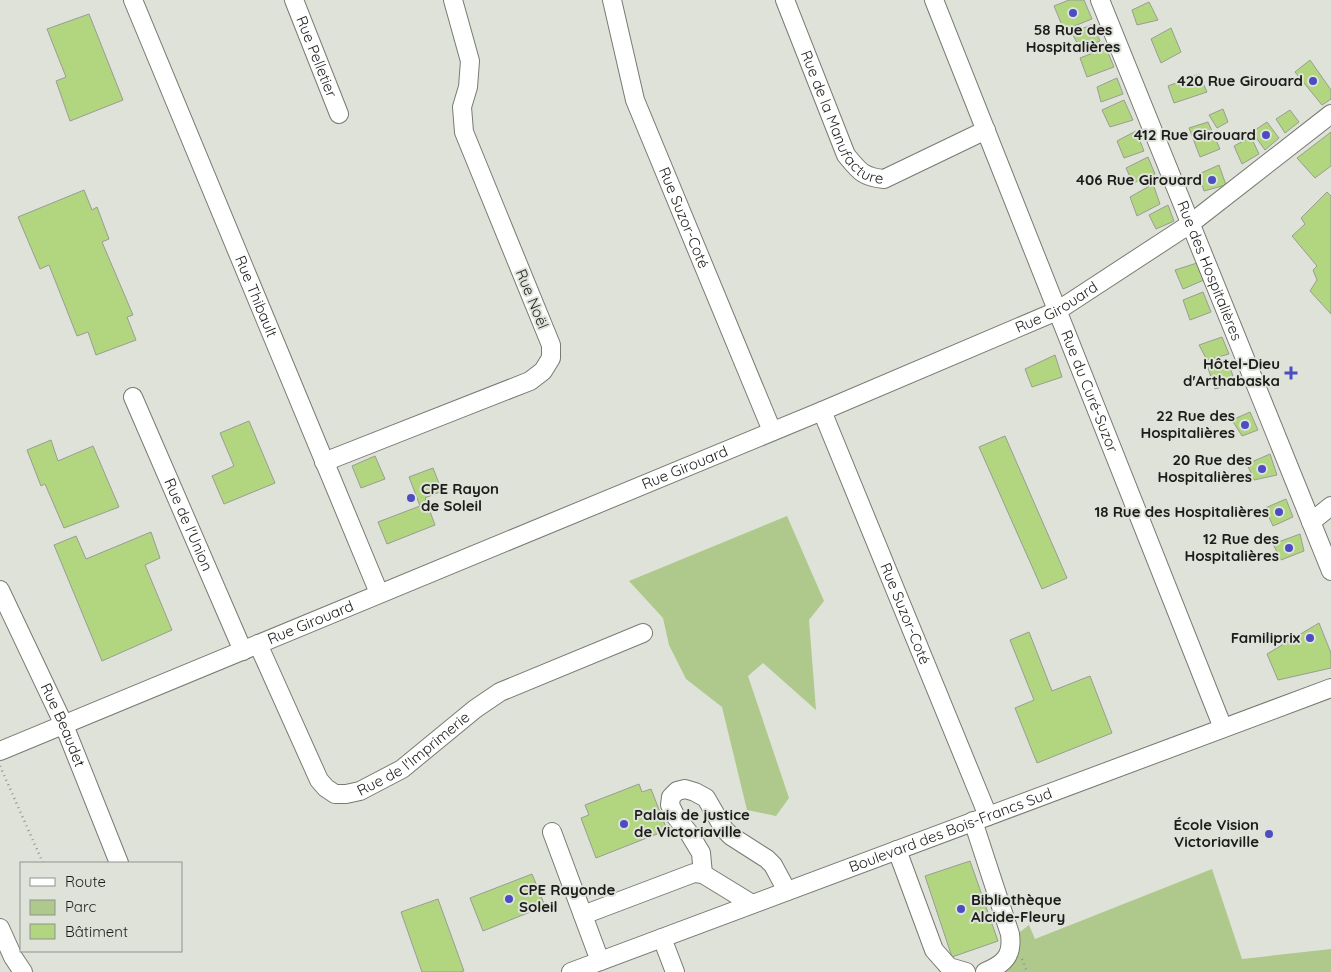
<svg xmlns="http://www.w3.org/2000/svg" width="1331" height="972" viewBox="0 0 1331 972" font-family="Quicksand,sans-serif">
	<style>
		.green { fill: #afc98c }
		.building { fill: #b2d580; stroke: #999d94 }
		.lines { fill: none; stroke-linecap: round; stroke-linejoin: round }
		.minor-casing { stroke: #777b72; stroke-width: 20 }
		.path { stroke: #93968f; stroke-width: 2.5; stroke-dasharray: 1 4; stroke-linecap: butt }
		.minor { stroke: #fff; stroke-width: 18 }
		.poi-dot { fill: #4c4dc3; stroke: #dee2d9; stroke-width: 2 }
		.labels { text-anchor: middle; stroke-width: 4; stroke-linejoin: round; paint-order: stroke }
		.poi-label { font-size: 15px; font-weight: bold; fill: #1c1d1a; stroke: #dee2d9; text-anchor: end }
		.street-label { font-size: 15px; fill: #1c1d1a; stroke: #dee2d9 }
	</style>
	<rect width="100%" height="100%" fill="#dee2d9"/>
	<path class="green" d="M787 516 824 601 809 620 816 710 763 663 748 676 789 798 776 816 747 810 722 707 686 679 669 645 663 618 629 581Z
		M1212 869 1242 959 1331 949V972H998L1010 966 1020 932 1029 925 1035 939Z"/>
	<path class="building" d="M1069 0H1084L1092 19 1064 30 1054 6Z
		M1149 2 1158 20 1137 25 1132 10Z
		M89 14 123 100 70 121 56 81 66 77 47 29Z
		M1093 24 1100 41 1080 49 1072 33Z
		M1171 28 1181 52 1161 63 1151 39Z
		M1106 48 1114 67 1087 77 1080 58Z
		M1310 60 1331 90V99L1322 105 1295 72Z
		M1199 74 1207 92 1174 103 1168 86Z
		M1117 78 1123 94 1101 102 1097 87Z
		M1124 100 1133 120 1110 127 1102 110Z
		M1223 109 1228 122 1217 128 1209 115Z
		M1290 110 1299 122 1285 133 1276 119Z
		M1208 122 1220 149 1200 157 1189 128Z
		M1267 122 1279 138 1265 150 1252 132Z
		M1136 131 1144 151 1124 158 1117 141Z
		M1331 132V166L1315 178 1297 158Z
		M1251 137 1259 154 1242 164 1234 146Z
		M1148 157 1155 174 1133 183 1126 168Z
		M1219 165 1226 185 1204 191 1199 174Z
		M1153 184 1160 204 1137 216 1130 197Z
		M84 190 92 210 97 207 109 239 102 242 133 315 127 317 136 340 96 355 88 332 77 336 49 265 40 269 18 217Z
		M1327 192 1331 196V314L1310 291 1317 280 1313 270 1317 266 1292 236 1305 224 1301 218Z
		M1168 205 1174 221 1156 229 1149 215Z
		M1197 263 1204 280 1183 289 1175 270Z
		M1203 292 1211 312 1190 320 1183 300Z
		M1222 337 1229 354 1207 360 1199 345Z
		M1055 355 1062 377 1032 387 1025 369Z
		M1228 360 1235 383 1215 389 1208 368Z
		M1250 412 1258 430 1242 436 1232 420Z
		M249 421 275 483 224 504 212 476 234 466 220 433Z
		M1005 436 1067 578 1042 589 979 447Z
		M51 440 58 461 93 446 119 507 64 528 45 484 41 486 27 450Z
		M1270 454 1277 475 1254 480 1247 464Z
		M375 456 385 479 361 488 352 466Z
		M433 468 442 491 425 498 435 525 387 544 378 522 420 506 409 477Z
		M1286 499 1293 517 1273 526 1265 508Z
		M151 532 160 558 145 565 172 630 102 661 54 545 76 536 86 559Z
		M1300 534 1304 551 1281 560 1273 544Z
		M1319 623 1331 653V668L1278 680 1267 654Z
		M1029 632 1052 691 1090 676 1112 733 1037 763 1015 708 1034 700 1010 640Z
		M639 784 642 792 651 789 667 830 596 858 581 818 589 815 585 805Z
		M970 861 998 941 952 957 925 876Z
		M532 874 545 906 483 931 470 898Z
		M438 899 464 971 460 972H422L401 912Z"/>
	<g class="lines">
		<g class="minor-casing">
			<g id="minor">
				<path id="s1" d="M133 0 379 593"/>
				<path id="s2" d="M294 0 339 114"/>
				<path id="s3" d="M612 0 635 100 772 431"/>
				<path id="s4" d="M785 0 846 155C859 171 863 177 884 179L986 130"/>
				<path id="s5" d="M934 0 1223 728"/>
				<path id="s6" d="M1100 0 1331 571"/>
				<path id="s7" d="M133 397 243 651"/>
				<path id="s8" d="M822 411 988 816"/>
				<path d="M324 462 530 381 543 371 551 358V345L464 132 462 107 468 87 470 61 453 0"/>
				<path d="M1311 522 1331 506"/>
				<path id="s9" d="M0 590 64 725 119 863"/>
				<path id="s10" d="M258 644 319 780 326 788 335 794H346L360 791 402 769 475 709 500 692 643 633"/>
				<path id="s11" d="M0 751 822 411 1057 311 1190 224 1331 114"/>
				<path d="M973 821 1010 934C1013 956 1004 964 985 972"/>
				<path d="M552 832 600 961"/>
				<path d="M897 850 934 950 949 967 966 972"/>
				<path d="M703 874 701 853 689 833 676 817 670 805 671 797 677 791 685 789 695 792 706 798 724 829 731 836 767 859 773 865 787 891"/>
				<path d="M583 915 694 873 703 874 752 904"/>
				<path d="M0 928 13 957 23 972"/>
				<path d="M662 938 675 972"/>
				<path id="s12" d="M571 972 1331 688"/>
			</g>
		</g>
		<path class="path" d="M0 766 43 863
			M1022 959 1027 972"/>
		<use href="#minor" class="minor"/>
	</g>
	<g class="poi-dot">
		<circle cx="1073" cy="13" r="5"/>
		<circle cx="1313" cy="81" r="5"/>
		<circle cx="1266" cy="135" r="5"/>
		<circle cx="1212" cy="180" r="5"/>
		<path d="M1288.5 365.5h5v5h5v5h-5v5h-5v-5h-5v-5h5z"/>
		<circle cx="1245" cy="425" r="5"/>
		<circle cx="1262" cy="469" r="5"/>
		<circle cx="411" cy="498" r="5"/>
		<circle cx="1279" cy="512" r="5"/>
		<circle cx="1289" cy="548" r="5"/>
		<circle cx="1310" cy="638" r="5"/>
		<circle cx="624" cy="824" r="5"/>
		<circle cx="1269" cy="834" r="5"/>
		<circle cx="509" cy="899" r="5"/>
		<circle cx="961" cy="909" r="5"/>
	</g>
	<g class="labels">
		<g class="poi-label">
			<text x="1073" y="35" text-anchor="middle">58 Rue des<tspan x="1073" dy="17">Hospitalières</tspan></text>
			<text x="1303" y="86">420 Rue Girouard</text>
			<text x="1256" y="140">412 Rue Girouard</text>
			<text x="1202" y="185">406 Rue Girouard</text>
			<text x="1280" y="369">Hôtel-Dieu<tspan x="1280" dy="17">d'Arthabaska</tspan></text>
			<text x="1235" y="421">22 Rue des<tspan x="1235" dy="17">Hospitalières</tspan></text>
			<text x="1252" y="465">20 Rue des<tspan x="1252" dy="17">Hospitalières</tspan></text>
			<text x="421" y="494" text-anchor="start">CPE Rayon<tspan x="421" dy="17">de Soleil</tspan></text>
			<text x="1269" y="517">18 Rue des Hospitalières</text>
			<text x="1279" y="544">12 Rue des<tspan x="1279" dy="17">Hospitalières</tspan></text>
			<text x="1300" y="643">Familiprix</text>
			<text x="634" y="820" text-anchor="start">Palais de justice<tspan x="634" dy="17">de Victoriaville</tspan></text>
			<text x="1259" y="830">École Vision<tspan x="1259" dy="17">Victoriaville</tspan></text>
			<text x="519" y="895" text-anchor="start">CPE Rayonde<tspan x="519" dy="17">Soleil</tspan></text>
			<text x="971" y="905" text-anchor="start">Bibliothèque<tspan x="971" dy="17">Alcide-Fleury</tspan></text>
		</g>
		<g class="street-label">
			<text dy="5" stroke="none"><textPath href="#s2" startOffset="61">Rue Pelletier</textPath></text>
			<text dy="5" stroke="none"><textPath href="#s4" startOffset="134">Rue de la Manufacture</textPath></text>
			<text dy="5" stroke="none"><textPath href="#s3" startOffset="230">Rue Suzor-Coté</textPath></text>
			<text dy="5" stroke="none"><textPath href="#s6" startOffset="292">Rue des Hospitalières</textPath></text>
			<text dy="5" stroke="none"><textPath href="#s1" startOffset="321">Rue Thibault</textPath></text>
			<text transform="translate(532 299) rotate(68)" y="5">Rue Noël</text>
			<text dy="5" stroke="none"><textPath href="#s11" startOffset="1146">Rue Girouard</textPath></text>
			<text dy="5" stroke="none"><textPath href="#s5" startOffset="421">Rue du Curé-Suzor</textPath></text>
			<text dy="5" stroke="none"><textPath href="#s11" startOffset="741">Rue Girouard</textPath></text>
			<text dy="5" stroke="none"><textPath href="#s7" startOffset="139">Rue de l'Union</textPath></text>
			<text dy="5" stroke="none"><textPath href="#s8" startOffset="219">Rue Suzor-Coté</textPath></text>
			<text dy="5" stroke="none"><textPath href="#s11" startOffset="336">Rue Girouard</textPath></text>
			<text dy="5" stroke="none"><textPath href="#s9" startOffset="149">Rue Beaudet</textPath></text>
			<text dy="5" stroke="none"><textPath href="#s10" startOffset="261">Rue de l'Imprimerie</textPath></text>
			<text dy="5" stroke="none"><textPath href="#s12" startOffset="405">Boulevard des Bois-Francs Sud</textPath></text>
		</g>
	</g>
	<rect x="20" y="862" width="162" height="90" fill="#dee2d9" stroke="#90938d"/>
	<rect x="30" y="878" width="25" height="8" fill="#ffffff" stroke="#90938d"/>
	<text x="65" y="887" font-size="15" fill="#1c1d1a">Route</text>
	<rect x="30" y="900" width="25" height="15" fill="#afc98c" stroke="#90938d"/>
	<text x="65" y="912" font-size="15" fill="#1c1d1a">Parc</text>
	<rect x="30" y="924" width="25" height="15" fill="#b2d580" stroke="#90938d"/>
	<text x="65" y="937" font-size="15" fill="#1c1d1a">Bâtiment</text>
</svg>
